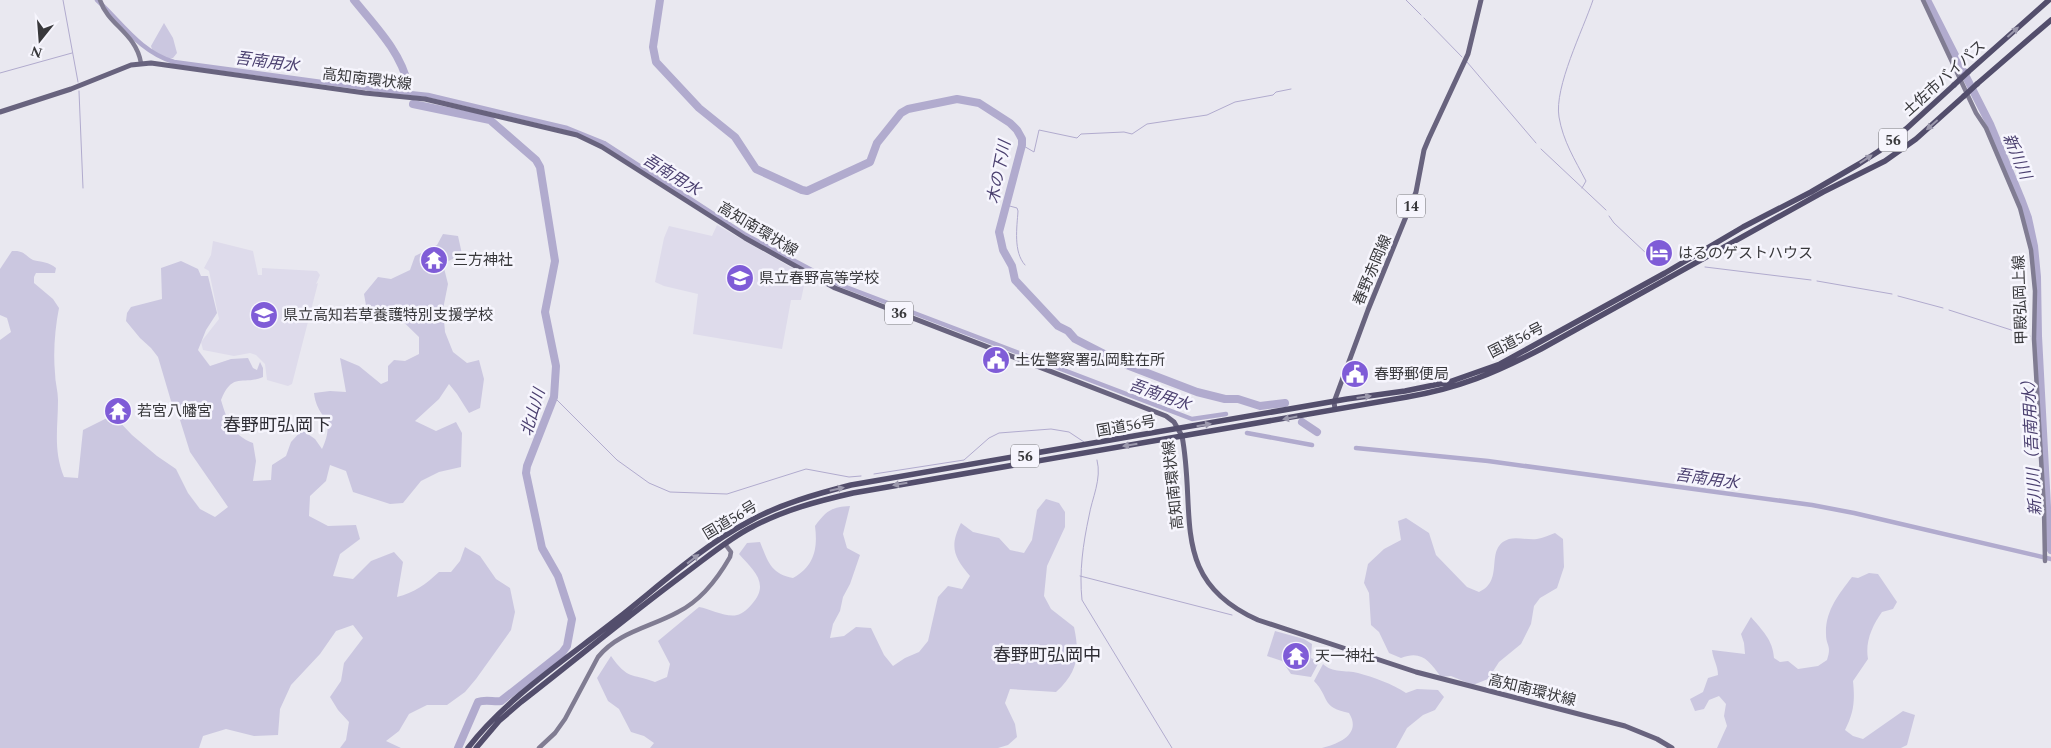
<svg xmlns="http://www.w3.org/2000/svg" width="2051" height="748" viewBox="0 0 2051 748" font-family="Spectral,'Noto Sans JP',serif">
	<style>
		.built { fill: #dedbeb }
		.green { fill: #cbc7e0 }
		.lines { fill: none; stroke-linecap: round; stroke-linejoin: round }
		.stream { stroke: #b1abce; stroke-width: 1 }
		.canal { stroke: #b1abce; stroke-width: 4.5 }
		.river { stroke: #b1abce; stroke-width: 8 }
		.secondary { stroke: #807c92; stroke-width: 4.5 }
		.primary { stroke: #68637e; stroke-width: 5 }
		.highway { stroke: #534e6c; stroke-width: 5.5 }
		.highway-bridge { stroke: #534e6c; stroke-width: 5.5 }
		.oneway { fill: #9c99ad }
		.labels { text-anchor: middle; stroke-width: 5; stroke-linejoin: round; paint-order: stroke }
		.shield { fill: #f6f5fd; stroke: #717175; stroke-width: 1 }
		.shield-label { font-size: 14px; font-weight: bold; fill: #38383b }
		.street-label { font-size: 15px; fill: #38383b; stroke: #f6f5fd }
		.poi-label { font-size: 15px; fill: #38383b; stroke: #f6f5fd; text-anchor: start }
		.water-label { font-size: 16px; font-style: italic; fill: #4a3f6f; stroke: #f6f5fd }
		.quarter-label { font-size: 18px; fill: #2e2d34; stroke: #f6f5fd }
	</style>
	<rect width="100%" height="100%" fill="#e9e8f0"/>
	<path class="built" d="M717 225 806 276 801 300H791L782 349 693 334 698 294 664 286 655 282 664 238 669 226 712 236Z
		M213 241 253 251 258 275H262V268L317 271 320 275 317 282 316 284 318 283 292 384 288 386 267 380 265 364 256 355 250 353 234 356 203 350 201 342 219 319 209 271 204 268 211 255Z"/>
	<path class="green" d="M164 23 173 38 177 53 173 58 164 59 153 53 151 46Z
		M443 234 458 236 462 254 443 264 448 284 443 309 445 332 453 352 467 363 479 360 484 379 480 408 469 413 457 394 449 384 439 399 415 421 436 431 456 422 462 433 461 467 439 472 421 481 403 503 390 504 353 492 346 471 330 465 326 481 310 496 309 516 328 526 356 525 360 539 340 554 333 576 353 579 371 561 394 552 403 562 397 597C414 593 426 584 439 572H451L460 561 465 547 480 556 496 579 510 588 515 612 511 630 476 679 465 692 447 705H427L409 714 399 731 386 741 401 748H340L346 740 349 722 338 710 330 697 341 681 344 663 363 638 353 625 336 631 320 654 291 685 280 709 278 735 254 736 226 729 203 736 199 748H0V340L11 332 7 318 0 315V269L12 251C25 250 25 256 33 260 41 262 49 262 56 268L55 273H36L34 277V283L53 299 59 308C55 328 53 352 55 373 55 382 58 391 58 400 58 429 53 449 64 477L78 478 83 430 113 415 132 435 157 456 176 469 188 493 200 509 215 517 228 507 190 452 180 420 171 401 158 357 151 348 140 338 126 321 127 313 131 307 162 299 161 268 181 261 198 269 201 276H208L217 313 206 330 198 350 210 366 231 359 248 358 253 368 257 370 260 362 263 368V377C242 386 233 371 221 400 227 420 232 435 253 443L256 461 253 481 271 480 272 465 286 456 291 442 302 430 315 439 322 449C337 416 317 420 314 393L330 391 346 392 340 358 359 366 381 384 388 381V366L394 360 405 361 419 354V337L388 307 379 319 367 311 364 294 378 277 391 279 410 270 415 256 437 245Z
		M1046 499 1059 503 1065 512V527L1047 566 1044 596 1051 609 1074 627C1080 655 1078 672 1056 692L1010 689 1005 703 1015 724 1017 737 1008 745 998 748H650L654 743 644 736 631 732 619 709 608 701 597 678 611 656C628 680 631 673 655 682L667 677 670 664 658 641 699 607C710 609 727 618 737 615 742 614 749 608 752 604 771 583 752 569 739 554L747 543 760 542C768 562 771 574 793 578 814 566 818 549 815 526 826 511 831 507 850 506L843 534 847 548 860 555 850 584 843 597 840 611 833 624 830 638 844 636 856 627 871 628 884 655 893 666 905 658 919 652 928 641 938 597 948 586 962 589 970 576C954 557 949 547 961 523L973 532 999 538 1010 550 1024 553 1032 540 1037 510Z
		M1406 518 1429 533 1436 555 1467 587 1479 592C1506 580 1483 548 1509 539 1517 537 1528 540 1537 539 1543 538 1549 535 1555 533L1563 539 1564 567 1557 588 1540 598 1534 606 1531 624 1521 644 1499 662 1488 679 1473 685 1451 676 1441 677C1429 661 1422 650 1401 658L1389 653 1379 632 1371 625 1369 593 1364 583 1368 564 1384 549 1401 540 1398 521Z
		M1869 573 1878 574 1897 602 1893 609 1882 612C1872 626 1865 642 1868 659L1853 681C1855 701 1854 712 1845 730L1853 736 1863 739 1903 711 1915 715 1907 745 1901 748H1717L1727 726 1724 716 1726 704 1719 696 1709 700 1704 709 1695 711 1690 699 1703 692 1708 678 1718 675C1718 666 1713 659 1712 650L1745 654 1744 643 1741 634 1751 617C1762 630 1773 640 1774 658L1780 662 1788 661 1798 669 1818 666 1827 660C1832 644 1826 647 1826 634 1825 611 1839 594 1852 577L1858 578Z
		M1275 631 1304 639 1312 644 1311 658 1319 662 1311 677 1291 674 1282 661 1267 656Z
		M1323 664C1332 673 1346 670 1358 673 1373 677 1393 684 1406 693L1417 689 1438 690 1444 697 1435 710 1423 715 1407 728 1396 748H1322C1339 744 1362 734 1349 713 1320 707 1330 697 1314 681Z"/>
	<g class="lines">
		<path class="stream" d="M63 0 78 82
			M1406 0 1421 15
			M1424 18 1462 57
			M1467 62 1536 143
			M0 73 72 53
			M79 91 83 188
			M1022 145 1034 152 1039 130 1077 138 1081 134 1124 132 1132 134 1147 124 1207 115 1235 102 1273 95 1276 92 1291 89
			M1541 149 1606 210
			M1582 188 1586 181C1575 160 1563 141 1559 117 1554 87 1583 30 1593 0
			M1006 205 1017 208 1018 211C1017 227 1013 252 1025 265
			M1609 216 1614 223 1647 254 1652 258 1670 261
			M1705 267 1811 280
			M1817 281 1892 294
			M1898 296 1943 308
			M1949 310 2030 336
			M554 397 617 460 649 483 670 492 727 494 806 469 849 477 861 476
			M1097 460C1102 479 1092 498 1089 516 1083 544 1079 572 1082 600L1172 748
			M874 474 964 460 989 438 999 433 1051 429 1069 432 1084 442
			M1080 576 1232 615"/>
		<path class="canal" d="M97 0C122 23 140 52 174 62L380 90 428 95 567 128 604 143 744 234 838 284 1192 419 1226 414
			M1247 433 1312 445
			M1356 448 1488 461 1812 505 1854 513 2051 559"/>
		<path class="river" d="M354 0C375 26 401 52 408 85
			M660 0 653 47 656 62 699 108 735 137 756 169 802 190 807 191 870 162 877 143 901 113 908 109 957 99 979 103 1010 123 1017 130 1022 139V145L999 232 1003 250 1012 266 1015 280 1058 326 1068 331 1075 339 1124 364 1197 392 1225 399H1238L1260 406 1285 403
			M1927 0 1990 124 2021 199 2028 218 2034 246 2037 277 2038 336 2049 545 2051 550
			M413 104 490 120 536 160 540 167 555 261 545 312 556 366 554 397 527 466 526 473 542 548 558 576 572 619 567 646 562 653 501 701C494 702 485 699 478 702L458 748
			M1302 422 1317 432"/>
		<path class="secondary" d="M100 0C108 25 136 33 141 63
			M1923 0 1976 113 1986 128 2020 208 2031 250 2035 291 2034 339 2044 509 2045 561
			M539 748 555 733 565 719 598 657C618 632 651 627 678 612 700 601 718 578 730 557L731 552 725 544"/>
		<path class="primary" d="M0 112 71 89 131 65 151 63 365 93 425 99 577 135 602 147 745 238 835 288 1166 416 1174 422 1182 436C1197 514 1168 580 1258 620L1416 672 1625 726 1657 739 1672 748
			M1335 409 1334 402 1368 310 1416 192 1424 150 1429 138 1468 54 1481 0"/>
		<path class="highway" d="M1968 72 2049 0
			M1977 84 2051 20
			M468 748C505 699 569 657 617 619 659 586 701 547 748 522 780 504 816 494 851 485L1347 399 1405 391 1449 382 1500 364 1665 273 1743 227 1811 192 1859 164 1879 151 1906 129 1954 85
			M476 748 499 721 521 702C575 660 628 616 683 575 705 559 728 539 752 527 784 510 818 501 853 493L1407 397C1459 388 1495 373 1541 349L1823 192 1885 161 1916 139 1964 96"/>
		<path class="highway-bridge" d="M1954 85 1968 72
			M1964 96 1977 84"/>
	</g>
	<defs><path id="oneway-solid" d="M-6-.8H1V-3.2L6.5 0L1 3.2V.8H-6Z" transform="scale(1.25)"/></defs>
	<g class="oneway">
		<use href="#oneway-solid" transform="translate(2013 32) rotate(-42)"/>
		<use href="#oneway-solid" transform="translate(1932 125) rotate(139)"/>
		<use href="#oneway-solid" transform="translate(1866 159) rotate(-33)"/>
		<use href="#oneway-solid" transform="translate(1364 397) rotate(-8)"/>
		<use href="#oneway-solid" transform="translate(1290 418) rotate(169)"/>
		<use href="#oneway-solid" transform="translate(1204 425) rotate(-10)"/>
		<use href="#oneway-solid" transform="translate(1130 445) rotate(171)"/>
		<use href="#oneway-solid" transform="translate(900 484) rotate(170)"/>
		<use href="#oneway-solid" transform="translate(837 489) rotate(-13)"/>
		<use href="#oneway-solid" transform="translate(693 559) rotate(-38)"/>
	</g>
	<defs>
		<g id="hotel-disc" transform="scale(1.4375)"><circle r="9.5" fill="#7f5cd7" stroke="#f6f5fd"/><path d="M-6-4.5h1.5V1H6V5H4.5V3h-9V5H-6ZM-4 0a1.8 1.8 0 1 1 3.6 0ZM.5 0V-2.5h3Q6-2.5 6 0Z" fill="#fff"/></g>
		<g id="temple-disc" transform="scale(1.4375)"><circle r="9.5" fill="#7f5cd7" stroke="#f6f5fd"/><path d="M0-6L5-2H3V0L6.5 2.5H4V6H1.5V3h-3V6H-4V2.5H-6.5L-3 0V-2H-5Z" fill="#fff"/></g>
		<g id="school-disc" transform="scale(1.4375)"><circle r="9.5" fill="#7f5cd7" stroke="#f6f5fd"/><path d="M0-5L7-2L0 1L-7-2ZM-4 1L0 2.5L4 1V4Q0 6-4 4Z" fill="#fff"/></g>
		<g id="civic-disc" transform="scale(1.4375)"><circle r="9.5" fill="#7f5cd7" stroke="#f6f5fd"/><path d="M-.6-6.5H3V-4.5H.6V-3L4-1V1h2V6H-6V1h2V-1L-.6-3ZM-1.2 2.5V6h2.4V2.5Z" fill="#fff"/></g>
	</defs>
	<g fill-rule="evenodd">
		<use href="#hotel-disc" x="1659" y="253"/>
		<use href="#temple-disc" x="434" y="260"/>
		<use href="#school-disc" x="740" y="278"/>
		<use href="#school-disc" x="264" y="315"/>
		<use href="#civic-disc" x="996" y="360"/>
		<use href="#civic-disc" x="1355" y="374"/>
		<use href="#temple-disc" x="118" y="411"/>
		<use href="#temple-disc" x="1296" y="656"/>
	</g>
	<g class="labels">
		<g class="shield">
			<rect x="1879" y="128.5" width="28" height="23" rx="4"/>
			<rect x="1397" y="194.5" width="28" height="23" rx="4"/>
			<rect x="885" y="301.5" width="28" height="23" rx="4"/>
			<rect x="1011" y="444.5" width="28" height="23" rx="4"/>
		</g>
		<g class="shield-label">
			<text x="1893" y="145">56</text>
			<text x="1411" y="211">14</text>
			<text x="899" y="318">36</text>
			<text x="1025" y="461">56</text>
		</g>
		<g class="street-label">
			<text transform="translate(1944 78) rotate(-42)" y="5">土佐市バイパス</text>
			<text transform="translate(367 79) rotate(7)" y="5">高知南環状線</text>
			<text transform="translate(758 229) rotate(31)" y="5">高知南環状線</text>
			<text transform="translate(1372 270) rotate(-67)" y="5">春野赤岡線</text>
			<text transform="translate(2020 300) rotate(-92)" y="5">甲殿弘岡上線</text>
			<text transform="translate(1516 340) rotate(-27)" y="5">国道56号</text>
			<text transform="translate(1126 426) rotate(-10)" y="5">国道56号</text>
			<text transform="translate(1173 485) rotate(-96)" y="5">高知南環状線</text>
			<text transform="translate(730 520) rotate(-31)" y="5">国道56号</text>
			<text transform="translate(1532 690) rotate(14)" y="5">高知南環状線</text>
		</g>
		<g class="poi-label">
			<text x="1678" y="258">はるのゲストハウス</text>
			<text x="453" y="265">三方神社</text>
			<text x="759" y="283">県立春野高等学校</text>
			<text x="283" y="320">県立高知若草養護特別支援学校</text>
			<text x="1015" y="365">土佐警察署弘岡駐在所</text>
			<text x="1374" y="379">春野郵便局</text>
			<text x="137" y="416">若宮八幡宮</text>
			<text x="1315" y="661">天一神社</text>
		</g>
		<g class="water-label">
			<text transform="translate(267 61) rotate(7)" y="6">吾南用水</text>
			<text transform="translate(2018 156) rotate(67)" y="6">新川川</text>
			<text transform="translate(998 172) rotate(-79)" y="6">木の下川</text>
			<text transform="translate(672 174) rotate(32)" y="6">吾南用水</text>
			<text transform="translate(1160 394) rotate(20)" y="6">吾南用水</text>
			<text transform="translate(532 412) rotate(-73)" y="6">北山川</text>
			<text transform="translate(2031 444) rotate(-93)" y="6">新川川（吾南用水）</text>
			<text transform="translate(1707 478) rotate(8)" y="6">吾南用水</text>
		</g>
		<g class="quarter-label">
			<text x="277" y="431">春野町弘岡下</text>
			<text x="1047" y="661">春野町弘岡中</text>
		</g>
	</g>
	<g transform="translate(40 40) rotate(197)" stroke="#f6f5fd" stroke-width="4" paint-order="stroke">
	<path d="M0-4L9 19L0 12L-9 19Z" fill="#38383b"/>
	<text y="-8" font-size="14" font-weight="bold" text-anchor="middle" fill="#38383b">N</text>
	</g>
</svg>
